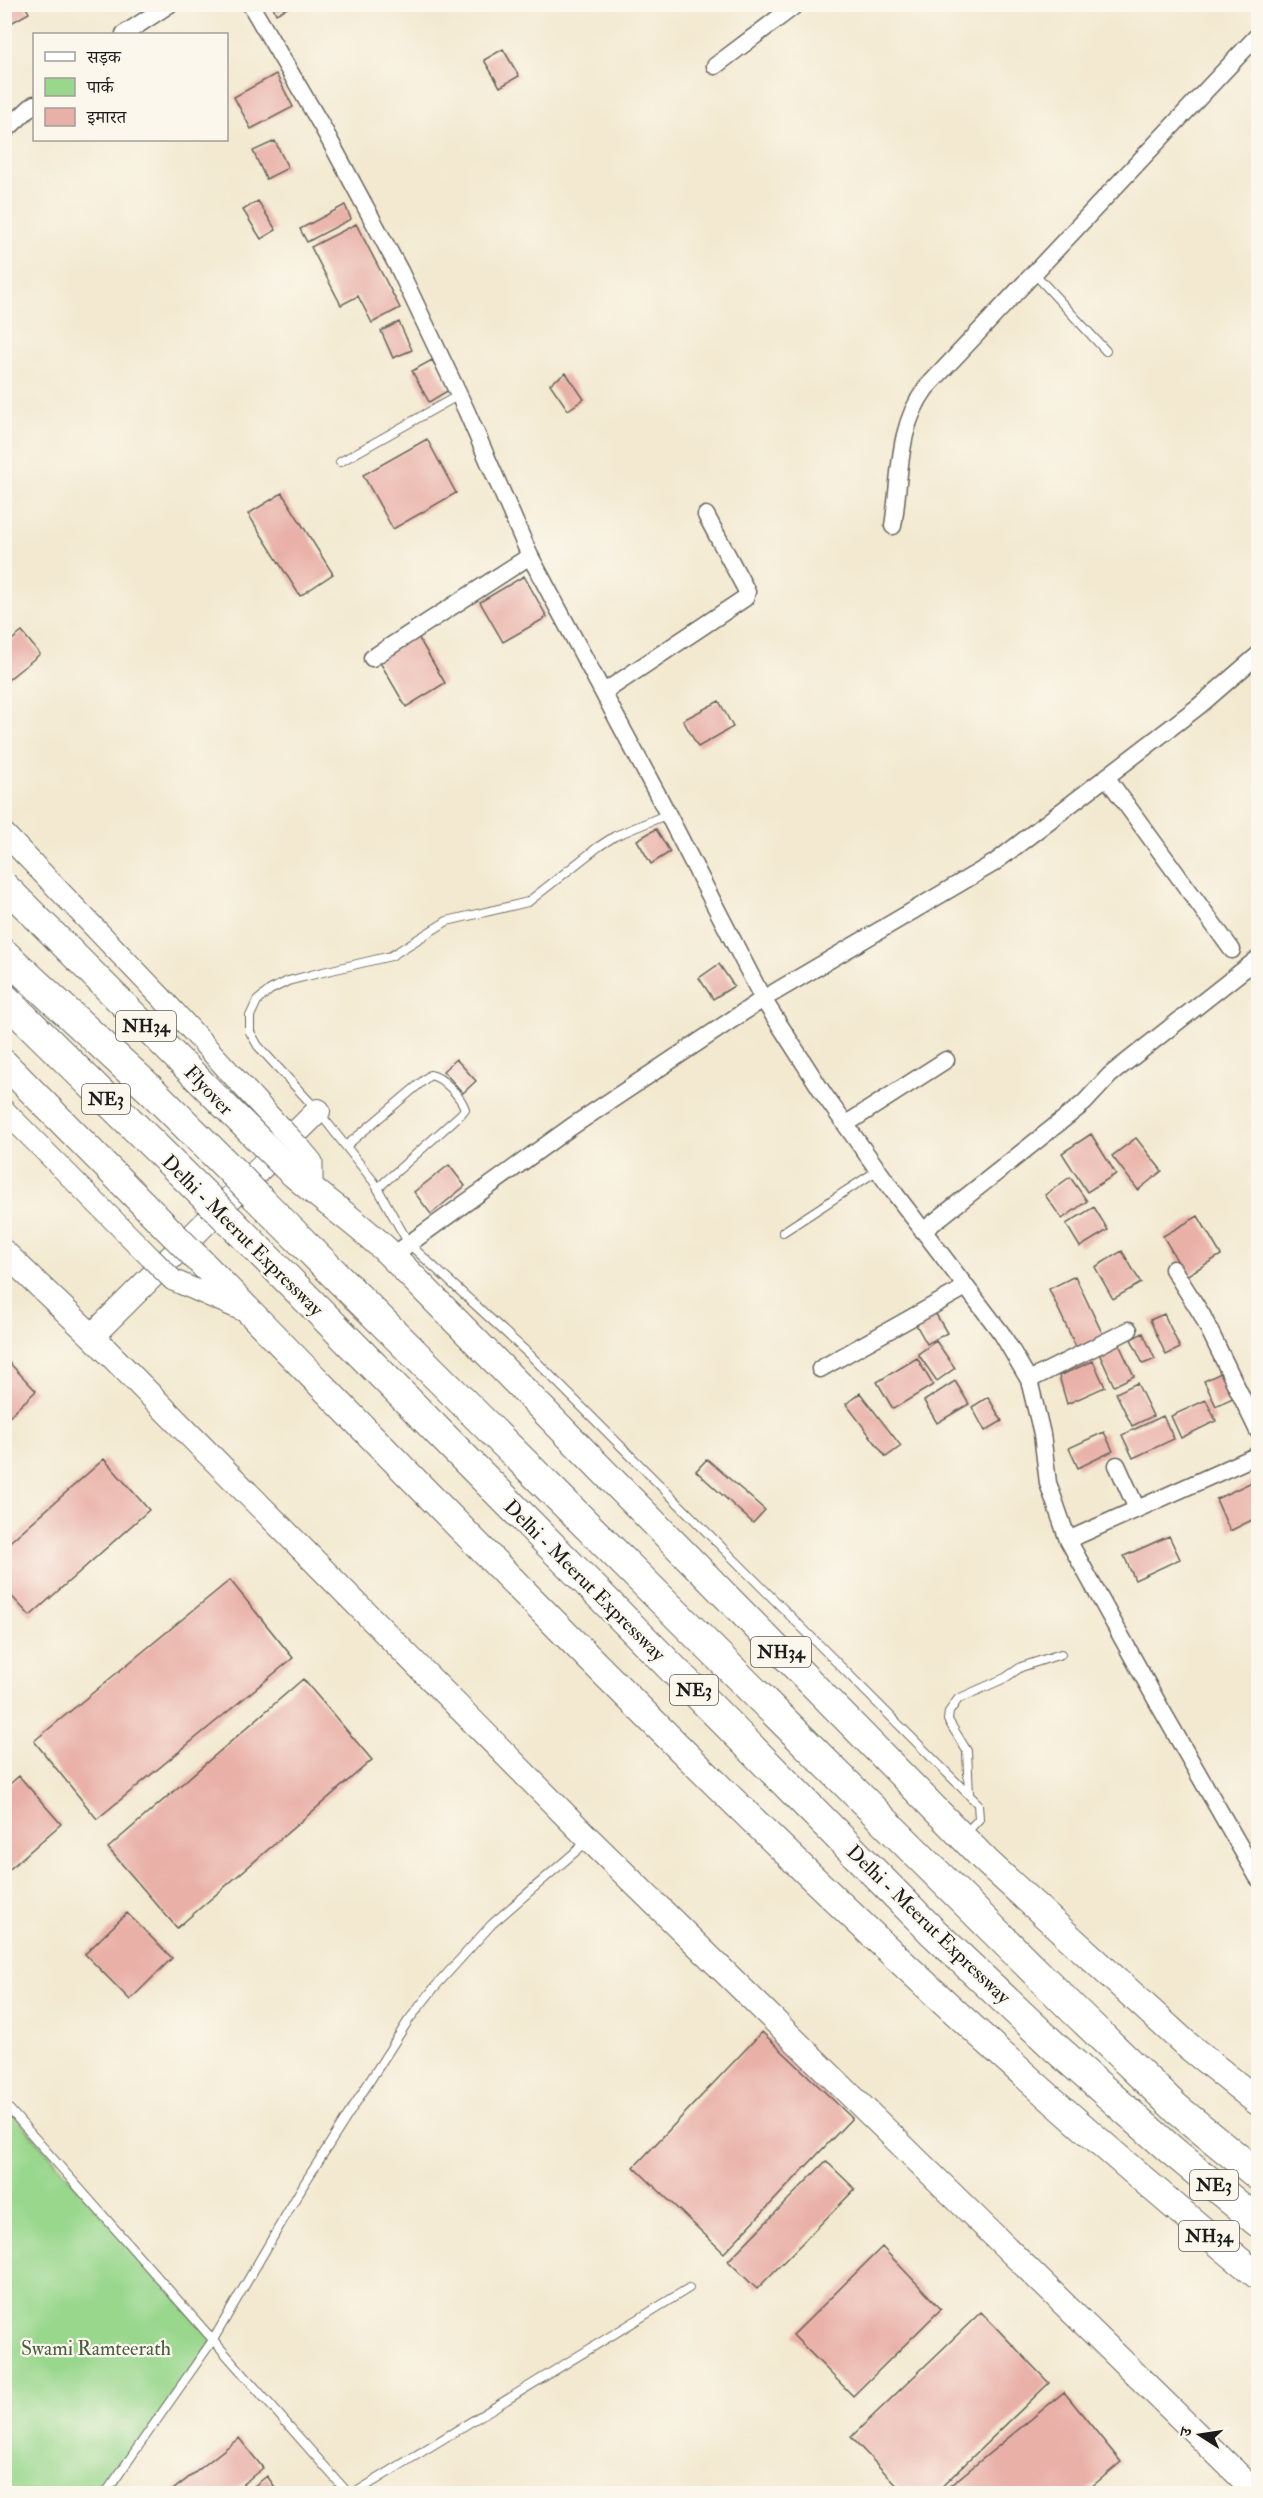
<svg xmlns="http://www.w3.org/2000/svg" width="1263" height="2498" viewBox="0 0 1263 2498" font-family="'IM FELL Double Pica','Noto Serif Devanagari',serif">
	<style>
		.green { fill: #99d78d; stroke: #5a7a54; stroke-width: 1.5 }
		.building { fill: #e9b0a7 }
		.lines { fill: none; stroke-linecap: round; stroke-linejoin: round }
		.service-casing { stroke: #67645b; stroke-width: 10 }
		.minor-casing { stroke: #67645b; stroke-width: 19 }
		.tertiary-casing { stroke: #67645b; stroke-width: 23 }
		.secondary-casing { stroke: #67645b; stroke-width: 26 }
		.trunk-casing { stroke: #67645b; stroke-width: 29 }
		.motorway-casing { stroke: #67645b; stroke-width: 32 }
		.service { stroke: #fff; stroke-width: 8 }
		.minor { stroke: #fff; stroke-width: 16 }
		.tertiary { stroke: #fff; stroke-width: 21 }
		.secondary { stroke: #fff; stroke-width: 24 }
		.trunk { stroke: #fff; stroke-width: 27 }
		.motorway { stroke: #fff; stroke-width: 30 }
		.tertiary-bridge-casing { stroke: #67645b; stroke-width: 23; stroke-linecap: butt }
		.trunk-bridge-casing { stroke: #67645b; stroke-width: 29; stroke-linecap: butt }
		.motorway-bridge-casing { stroke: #67645b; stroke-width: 32; stroke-linecap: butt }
		.tertiary-bridge { stroke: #fff; stroke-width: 21 }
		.trunk-bridge { stroke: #fff; stroke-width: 27 }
		.motorway-bridge { stroke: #fff; stroke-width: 30 }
		.labels { text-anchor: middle; stroke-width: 4.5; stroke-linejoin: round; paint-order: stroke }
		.shield { fill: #fbf7ec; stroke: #5f5e5a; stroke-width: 1.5 }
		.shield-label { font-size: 18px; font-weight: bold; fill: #1c1c1c }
		.street-label { font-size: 20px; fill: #1c1c1c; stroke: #fbf7ec }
		.park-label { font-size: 20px; fill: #485d44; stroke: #fbf7ec }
	</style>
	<rect width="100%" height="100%" fill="#fbf7ec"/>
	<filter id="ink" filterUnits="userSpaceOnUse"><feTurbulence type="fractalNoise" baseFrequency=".0167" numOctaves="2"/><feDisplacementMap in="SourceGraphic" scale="12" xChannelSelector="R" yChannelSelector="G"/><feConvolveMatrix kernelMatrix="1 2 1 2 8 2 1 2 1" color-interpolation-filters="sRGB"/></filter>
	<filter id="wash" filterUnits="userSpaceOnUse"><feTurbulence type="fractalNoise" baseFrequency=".008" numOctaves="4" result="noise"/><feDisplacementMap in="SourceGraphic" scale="24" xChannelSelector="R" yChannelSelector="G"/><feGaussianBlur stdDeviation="1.35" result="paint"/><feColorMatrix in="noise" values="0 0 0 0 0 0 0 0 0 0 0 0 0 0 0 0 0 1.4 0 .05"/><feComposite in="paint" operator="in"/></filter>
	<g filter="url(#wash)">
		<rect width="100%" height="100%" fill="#f3e9d0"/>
		<path class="green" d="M4 2103 213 2340 105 2493H5Z"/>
		<g id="blocks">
			<path class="building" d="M4 4H24L29 13 4 27Z
				M272 4H295L276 14Z
				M503 49 519 76 500 87 484 60Z
				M276 74 293 107 251 129 234 97Z
				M275 141 288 168 266 179 253 151Z
				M258 201 276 230 261 239 243 210Z
				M345 205 351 219 307 242 300 229Z
				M356 224 400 308 372 323 358 296 341 305 311 247Z
				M399 322 412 350 393 358 381 331Z
				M432 360 449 390 429 402 412 371Z
				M566 373 584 399 568 410 550 384Z
				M427 439 456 493 393 529 363 475Z
				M282 493 333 574 300 596 248 514Z
				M524 576 547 617 503 642 480 602Z
				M22 632 40 654 4 683V646Z
				M417 635 445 683 406 707 378 659Z
				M719 701 733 727 698 747 683 720Z
				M656 829 670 852 651 864 637 840Z
				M719 964 734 986 713 999 699 978Z
				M456 1059 476 1081 463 1093 443 1071Z
				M1091 1134 1116 1174 1087 1192 1062 1153Z
				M1136 1138 1162 1171 1138 1190 1112 1156Z
				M449 1165 465 1186 431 1214 414 1192Z
				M1070 1177 1087 1201 1062 1219 1045 1195Z
				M1094 1207 1108 1230 1080 1247 1066 1224Z
				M1198 1216 1221 1255 1186 1276 1163 1236Z
				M1122 1251 1141 1283 1113 1299 1095 1267Z
				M1075 1276 1104 1337 1077 1349 1049 1289Z
				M933 1309 947 1333 927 1344 914 1321Z
				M1164 1314 1180 1348 1166 1355 1150 1320Z
				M1143 1333 1155 1359 1143 1364 1131 1339Z
				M1117 1340 1134 1376 1114 1386 1097 1349Z
				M936 1341 955 1368 937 1381 918 1354Z
				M4 1357 36 1391 4 1421Z
				M917 1358 933 1385 893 1409 877 1382Z
				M1093 1361 1105 1387 1067 1404 1059 1376Z
				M1227 1370 1239 1395 1216 1406 1204 1381Z
				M955 1381 969 1404 937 1423 924 1401Z
				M1137 1383 1153 1416 1132 1426 1116 1393Z
				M860 1393 901 1446 886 1457 846 1404Z
				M988 1397 1002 1421 985 1431 972 1407Z
				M1206 1400 1216 1421 1181 1438 1171 1416Z
				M1163 1416 1174 1439 1133 1458 1122 1435Z
				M1104 1432 1113 1451 1078 1468 1069 1448Z
				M104 1459 149 1510 30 1616 4 1588V1547Z
				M707 1459 765 1510 753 1523 696 1471Z
				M1254 1481 1258 1491V1517L1230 1531 1216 1499Z
				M1169 1536 1180 1559 1135 1580 1124 1556Z
				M230 1580 293 1658 97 1819 34 1741Z
				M303 1679 372 1760 177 1928 108 1848Z
				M19 1776 61 1824 4 1874V1789Z
				M127 1913 172 1958 130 2000 85 1954Z
				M762 2032 852 2118 724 2253 634 2167Z
				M826 2161 855 2189 757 2289 728 2261Z
				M882 2247 941 2309 853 2396 793 2335Z
				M981 2312 1049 2383 934 2494H905L851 2437Z
				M1064 2392 1121 2462 1083 2494H940Z
				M239 2438 263 2468 230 2494H176L173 2490Z
				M267 2476 280 2494H244Z"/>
		</g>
	</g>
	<g filter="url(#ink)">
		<use href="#blocks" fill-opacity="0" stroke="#67645b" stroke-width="1.5"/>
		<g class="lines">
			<g class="service-casing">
				<path id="service" d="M1034 273 1106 351
					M340 462 459 395
					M668 814 615 836 598 847 528 902 447 921 391 956 319 973 288 981 270 990 257 1001 250 1016V1032L258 1046 318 1111 374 1182 409 1244 531 1356 978 1804 979 1819 965 1834
					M346 1146 430 1075C443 1077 461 1097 465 1109L461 1114 378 1188
					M783 1232 878 1170
					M969 1795 967 1751 948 1720 949 1712 958 1699 1005 1678 1021 1667 1061 1654
					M4 2103 349 2494
					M105 2494 213 2340 304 2184 408 2021 434 1988 492 1924 589 1840
					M353 2494 689 2288"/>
			</g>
			<g class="minor-casing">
				<path id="minor" d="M250 4 323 128 400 271 466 410 530 556 661 801 763 999 825 1096 893 1191 1002 1334 1029 1380 1042 1434 1048 1483 1068 1540 1160 1707 1258 1878
					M124 34 170 4
					M715 66 797 4
					M4 132 34 104
					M893 526C901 478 896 429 926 388L1258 35
					M372 658 530 556
					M604 692 745 598 747 592 744 586 706 515
					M1107 778 1232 950
					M846 1124 946 1060
					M923 1231 1084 1103 1110 1075 1256 960 1258 963
					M392 1256 571 1127 763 999 994 863 1199 706 1258 655
					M1173 1269 1202 1315 1258 1431
					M820 1369 966 1287
					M1029 1380 1129 1330
					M1117 1465 1137 1509
					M1068 1540 1258 1455"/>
			</g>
			<g class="tertiary-casing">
				<path id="tertiary" d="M4 833 160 996 280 1127
					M4 1110 150 1257
					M302 1150 312 1162V1193
					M173 1280 244 1311"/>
			</g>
			<g class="secondary-casing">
				<path id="secondary" d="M4 1252 92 1336 589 1839 1258 2494
					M92 1336 318 1111"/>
			</g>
			<g class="trunk-casing">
				<path id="trunk" d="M4 1063 173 1234
					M286 1167C320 1199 359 1223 392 1256L987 1862 1187 2045 1258 2102
					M195 1256C539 1607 878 1965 1258 2276"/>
			</g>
			<g class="motorway-casing">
				<path id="motorway" d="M4 954 151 1090 234 1173
					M4 998 208 1199
					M256 1196 1076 2012 1177 2109 1258 2175
					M229 1220 932 1931 1057 2049 1170 2149 1258 2222"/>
			</g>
			<use href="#service" class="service"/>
			<use href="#minor" class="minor"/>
			<use href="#tertiary" class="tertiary"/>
			<use href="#secondary" class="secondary"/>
			<use href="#trunk" class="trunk"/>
			<use href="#motorway" class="motorway"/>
			<g class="tertiary-bridge-casing">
				<path id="tertiary-bridge" d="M280 1127 302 1150
					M150 1257 173 1280"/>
			</g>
			<g class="trunk-bridge-casing">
				<path id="trunk-bridge" d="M4 885 286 1167
					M173 1234 195 1256"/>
			</g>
			<g class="motorway-bridge-casing">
				<path id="motorway-bridge" d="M234 1173 256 1196
					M208 1199 229 1220"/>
			</g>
			<use href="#tertiary-bridge" class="tertiary-bridge"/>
			<use href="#trunk-bridge" class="trunk-bridge"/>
			<use href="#motorway-bridge" class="motorway-bridge"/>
		</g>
	</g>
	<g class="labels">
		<g class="shield">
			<rect x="116" y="1011" width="60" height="30" rx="4.5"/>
			<rect x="82" y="1084" width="48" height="30" rx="4.5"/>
			<rect x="751" y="1637" width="60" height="30" rx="4.5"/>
			<rect x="670" y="1675" width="48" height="30" rx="4.5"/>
			<rect x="1190" y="2170" width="48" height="30" rx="4.5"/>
			<rect x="1179" y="2221" width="60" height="30" rx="4.5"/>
		</g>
		<g class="shield-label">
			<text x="146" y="1032">NH34</text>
			<text x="106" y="1105">NE3</text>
			<text x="781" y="1658">NH34</text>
			<text x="694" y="1696">NE3</text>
			<text x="1214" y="2191">NE3</text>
			<text x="1209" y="2242">NH34</text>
		</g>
		<g class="street-label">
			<text transform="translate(209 1090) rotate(46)" y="7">Flyover</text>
			<text transform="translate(243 1235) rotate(45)" y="7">Delhi - Meerut Expressway</text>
			<text transform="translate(585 1580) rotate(45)" y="7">Delhi - Meerut Expressway</text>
			<text transform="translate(929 1924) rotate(44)" y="7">Delhi - Meerut Expressway</text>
		</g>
		<g class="park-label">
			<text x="96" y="2355">Swami Ramteerath</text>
		</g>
	</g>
	<rect width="1263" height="2498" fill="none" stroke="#fbf7ec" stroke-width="24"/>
	<rect x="33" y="33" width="195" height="108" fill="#fbf7ec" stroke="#a29f99" stroke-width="1.5"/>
	<rect x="45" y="52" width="30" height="9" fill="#ffffff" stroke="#a29f99" stroke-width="1.5"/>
	<text x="87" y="63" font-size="18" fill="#1c1c1c">सड़क</text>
	<rect x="45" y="78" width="30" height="18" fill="#99d78d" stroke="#a29f99" stroke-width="1.5"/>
	<text x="87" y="93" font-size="18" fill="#1c1c1c">पार्क</text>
	<rect x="45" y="108" width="30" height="18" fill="#e9b0a7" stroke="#a29f99" stroke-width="1.5"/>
	<text x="87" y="123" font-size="18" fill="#1c1c1c">इमारत</text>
	<g transform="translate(1200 2435) rotate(282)" stroke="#fbf7ec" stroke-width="4.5" paint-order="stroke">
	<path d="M0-4.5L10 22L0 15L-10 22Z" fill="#1c1c1c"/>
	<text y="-9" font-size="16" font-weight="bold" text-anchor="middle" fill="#1c1c1c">उ</text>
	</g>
</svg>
